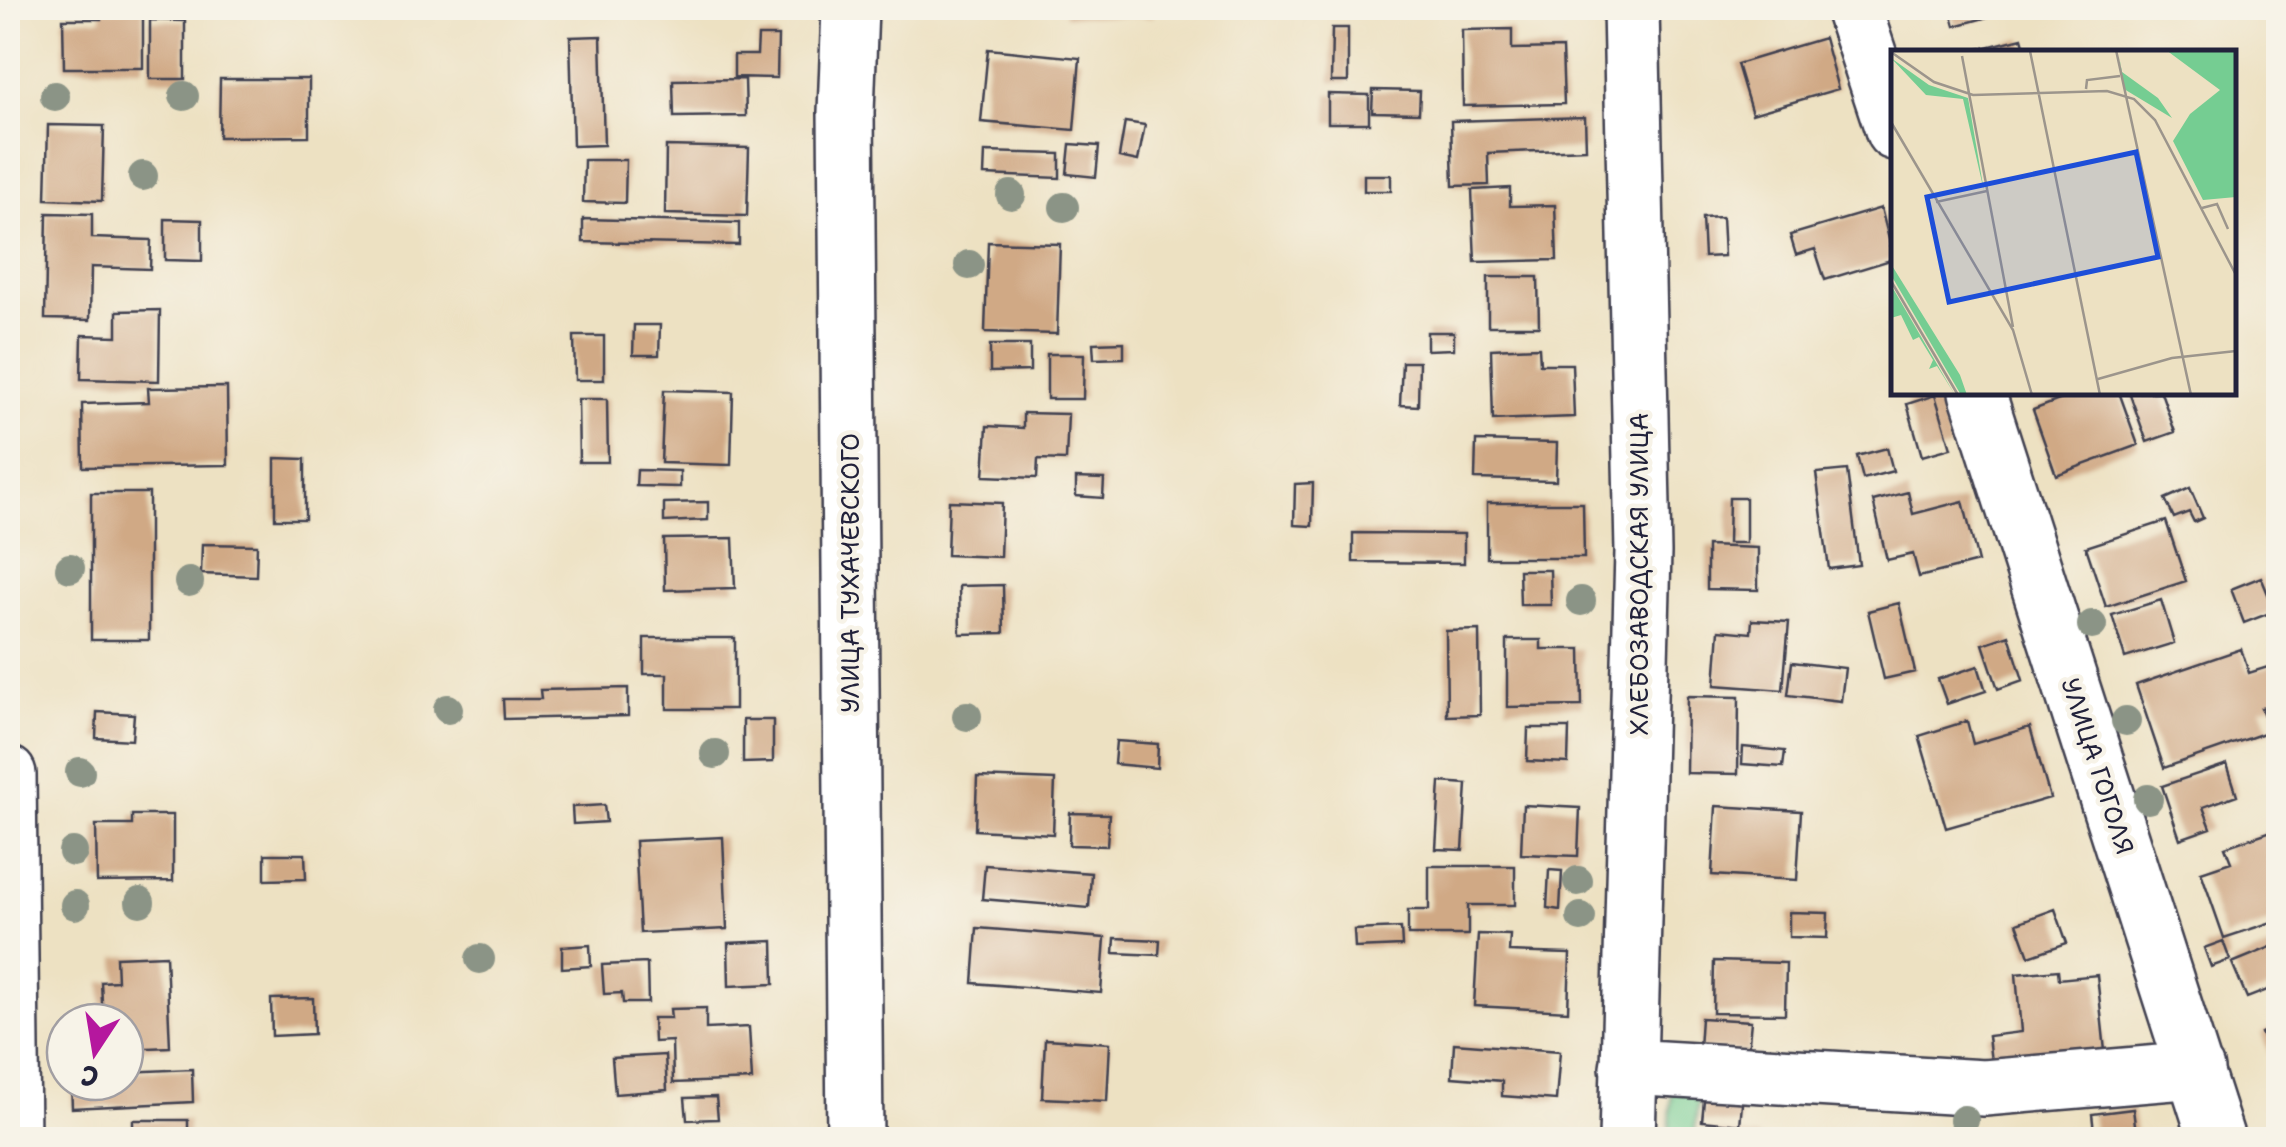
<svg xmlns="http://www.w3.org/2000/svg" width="2286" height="1147" viewBox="0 0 2286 1147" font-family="'Shantell Sans',sans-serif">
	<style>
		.green { fill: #75cd92; stroke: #4c7866; stroke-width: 2.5 }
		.building { fill: #d0a985 }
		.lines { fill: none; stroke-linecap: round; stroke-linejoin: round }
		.minor-casing { stroke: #403f4f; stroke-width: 60 }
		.minor { stroke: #fff; stroke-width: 55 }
		.tree { fill: #8b9486 }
		.labels { text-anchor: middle; stroke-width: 9; stroke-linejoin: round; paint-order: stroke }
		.street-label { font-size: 25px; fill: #22223b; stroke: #f7f3e8 }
		.inset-road { fill: none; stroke: #9c958c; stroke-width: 2.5 }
		.view { fill: #1d4ed8; fill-opacity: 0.15; stroke: #1d4ed8; stroke-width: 5 }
		.inset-edge { fill: none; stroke: #22223b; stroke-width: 5 }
	</style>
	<rect width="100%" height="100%" fill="#f7f3e8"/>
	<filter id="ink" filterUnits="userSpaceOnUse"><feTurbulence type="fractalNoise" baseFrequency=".01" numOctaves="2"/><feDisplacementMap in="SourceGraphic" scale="20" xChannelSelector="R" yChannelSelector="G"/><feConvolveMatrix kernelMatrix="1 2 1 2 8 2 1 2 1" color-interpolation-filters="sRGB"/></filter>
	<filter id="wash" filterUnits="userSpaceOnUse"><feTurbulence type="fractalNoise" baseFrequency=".0048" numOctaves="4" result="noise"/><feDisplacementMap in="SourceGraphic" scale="40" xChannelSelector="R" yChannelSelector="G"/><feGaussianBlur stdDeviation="2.25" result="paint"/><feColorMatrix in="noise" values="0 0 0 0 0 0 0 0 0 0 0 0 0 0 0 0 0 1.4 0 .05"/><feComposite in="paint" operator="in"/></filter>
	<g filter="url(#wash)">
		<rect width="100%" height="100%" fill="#ede1c2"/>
		<path class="green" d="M1672 1084 1700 1085 1694 1139 1669 1140Z"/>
		<g id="blocks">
			<path class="building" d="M1065 8H1153V17L1065 16Z
				M1950 8H2001L2003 13 1955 26Z
				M143 9V68H64L63 19H101V10Z
				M150 20 185 21V79H150Z
				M1332 28H1348V82H1331Z
				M1512 29V49L1562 48 1564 104 1463 106 1462 30Z
				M601 36 604 145 573 146 570 37Z
				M758 36H778L777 78 734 77V55H757Z
				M1824 38 1838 89 1752 114 1737 64Z
				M2022 38 2026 52H1971V51Z
				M988 49 1080 58 1074 130 981 122Z
				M220 79H309V136L219 137Z
				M745 79 746 116 674 117 673 80Z
				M1373 90 1420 91 1419 113 1372 112Z
				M1328 94 1369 95V123H1328Z
				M1585 117 1586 149 1488 153 1489 185 1453 186 1451 121Z
				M1125 122 1145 125 1138 161 1119 157Z
				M48 125 104 126 102 201 46 199Z
				M1070 144 1099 146 1096 177 1067 174Z
				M666 146 749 148 747 216 665 214Z
				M985 152 1060 154V178L984 175Z
				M584 160H626L625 203 583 202Z
				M1364 175H1391V191H1364Z
				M1510 188V206L1555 205 1557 260 1475 262 1472 190Z
				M1881 208 1894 259 1825 280 1815 249 1796 255 1790 235Z
				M47 213 92 214V238L151 240 150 269 91 267 90 320 45 319Z
				M1722 217 1724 256 1704 257 1702 218Z
				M165 219 202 220V261L165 260Z
				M583 219 739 223V245L583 242Z
				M988 242 1060 244 1057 334 985 332Z
				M1488 277H1538L1539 326H1488Z
				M160 310 159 381 81 379 82 335 117 336V311Z
				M634 325H660L659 355H633Z
				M1427 332H1454V349L1427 350Z
				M574 336H604V380H575Z
				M1124 342V358L1094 359 1093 343Z
				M990 345H1030V371L990 372Z
				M1539 347 1540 364H1572L1574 417 1493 420 1491 349Z
				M1047 354H1084L1083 399H1047Z
				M1402 362H1419L1418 406 1400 405Z
				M227 387 228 465 83 467 82 404 149 402 148 388Z
				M664 390 733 392 731 465 661 463Z
				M2060 392H2119L2138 445 2056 475 2033 410 2062 399Z
				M2129 392H2161L2175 432 2147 442Z
				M1935 395 1951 448 1922 456 1907 404Z
				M578 399H607L608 462H579Z
				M1023 413 1068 414 1066 460 1038 459 1037 478 984 476 987 426 1023 428Z
				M1476 441 1557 443 1556 481 1475 479Z
				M1887 448 1893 471 1863 479 1857 456Z
				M275 458 305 459V519H275Z
				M637 470 680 471V487L636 486Z
				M1847 470 1859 565 1829 569 1816 473Z
				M1076 478 1104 479 1103 498 1076 496Z
				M1313 483 1312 526 1294 525 1295 484Z
				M2190 488 2203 518 2194 522 2189 512 2174 518 2165 499Z
				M1908 492 1913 514 1963 501 1978 562 1919 577 1913 554 1887 560 1873 501Z
				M91 493H149V640H91Z
				M1729 498H1746V543H1728Z
				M949 501 1002 503 1000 557 947 555Z
				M708 502V520L664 522V503Z
				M1487 503H1583L1584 558H1487Z
				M2166 521 2186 581 2106 607 2086 547Z
				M1353 533 1464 534V563L1353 562Z
				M733 538 735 588 665 590 664 539Z
				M202 544 257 545 256 576 201 574Z
				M1707 546 1758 548V590L1707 589Z
				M1519 570H1550L1551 605H1520Z
				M2261 577 2275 611 2244 623 2231 589Z
				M1003 585 1004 633 960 634 959 586Z
				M2161 600 2174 643 2125 658 2112 615Z
				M1899 603 1915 672 1884 679 1868 611Z
				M1752 620 1789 622 1783 690 1715 685 1719 630 1751 633Z
				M1479 630 1480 715 1447 716 1446 631Z
				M2009 635 2023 680 1998 689 1983 644Z
				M644 638H735V709H667V674H644Z
				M1507 640H1541V649H1581L1582 706 1507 707Z
				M2241 649 2249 673 2274 665 2278 678V703L2261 708 2270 731 2164 768 2136 685Z
				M1792 662 1845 668 1841 701 1788 695Z
				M1978 666 1986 691 1947 704 1938 679Z
				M628 688V716L504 719 503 699H541L540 690Z
				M1687 696 1739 697 1738 774 1686 773Z
				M97 712 134 714 132 740 96 738Z
				M743 720H773V762L743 763Z
				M1967 721 1973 744 2030 727 2050 798 1946 828 1919 736Z
				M1528 728H1569L1568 763 1527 761Z
				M1116 741 1158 744 1157 768 1114 764Z
				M1743 747 1785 751 1783 767 1742 764Z
				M2227 764 2237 795 2203 807 2211 828 2180 839 2162 786Z
				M977 777 1055 780 1053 834 975 830Z
				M1440 782 1467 784 1463 850 1436 849Z
				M604 805 606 822 573 824 572 807Z
				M1523 805 1580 808 1578 856 1521 854Z
				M1716 806 1801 811 1797 880 1712 875Z
				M1070 813 1109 814 1107 846 1069 845Z
				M132 815H173V881L97 882 96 825H132Z
				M2274 830 2278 845V920L2224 938 2201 872 2231 862 2225 847Z
				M723 837 727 929 640 933 635 841Z
				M265 854H305L306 879 265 880Z
				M985 865 1091 873 1089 908 982 899Z
				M1429 866H1515V905H1468V935H1408V910H1429Z
				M1549 870 1562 871 1560 910 1547 908Z
				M2055 909 2067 943 2029 956 2017 923Z
				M1789 912 1828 913 1827 938 1789 937Z
				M977 928 1105 938 1101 993 973 983Z
				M1401 928 1402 946 1355 948 1354 930Z
				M1478 934 1510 935 1509 952 1570 954 1568 1011 1474 1006Z
				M1115 938 1160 940 1159 955 1114 953Z
				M773 941 774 984 729 986 728 943Z
				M2223 941 2230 960 2211 967 2204 948Z
				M2278 944V986L2247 998 2232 963Z
				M590 945 591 966 562 968V947Z
				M166 955 170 1047 125 1049V1022H103L101 982 117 981 116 957Z
				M1714 961 1786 963 1785 1014 1713 1013Z
				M647 963 648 1003H623L622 993 604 994 602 965Z
				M2058 970 2059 979 2097 975 2105 1051 1991 1062 1988 1036 2021 1032 2016 974Z
				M313 998 314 1034 272 1036 271 999Z
				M706 1008V1029L749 1027 752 1080 673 1083 672 1041 654 1042 653 1018H671L670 1009Z
				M1701 1018 1751 1021 1748 1052 1699 1048Z
				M2278 1026V1077L2261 1033Z
				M1045 1039 1110 1043 1107 1101 1042 1098Z
				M1454 1043 1560 1051 1556 1100 1502 1096V1081L1452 1077Z
				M665 1055 667 1090 615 1094 612 1058Z
				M192 1069 193 1102 72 1108 71 1082H125V1072Z
				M1705 1089 1743 1093 1740 1125 1702 1121Z
				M716 1097 718 1119 687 1120 685 1098Z
				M2133 1109 2137 1140H2095L2092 1114Z
				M133 1120H188V1140H133Z
				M1708 1131 1760 1137V1140H1707Z
				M1460 1133 1498 1134 1497 1140H1460Z"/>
		</g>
	</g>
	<g filter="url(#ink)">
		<use href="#blocks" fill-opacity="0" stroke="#403f4f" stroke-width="2.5"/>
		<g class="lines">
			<g class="minor-casing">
				<path id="minor" d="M850 8 846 112 855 1140
					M1853 8 1894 132
					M1977 392 2217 1140
					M8 774 12 1140
					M1628 1067 1984 1088 2196 1070
					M1627 1140 1643 552 1631 8"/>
			</g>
			<use href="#minor" class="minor"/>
		</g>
		<g class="tree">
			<circle cx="55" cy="96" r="15"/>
			<circle cx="184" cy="96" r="15"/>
			<circle cx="143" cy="176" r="15"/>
			<circle cx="1011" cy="195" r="15"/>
			<circle cx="1064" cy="207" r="15"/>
			<circle cx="969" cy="265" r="15"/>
			<circle cx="70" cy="568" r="15"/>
			<circle cx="189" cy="582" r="15"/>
			<circle cx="1581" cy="601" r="15"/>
			<circle cx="2092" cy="625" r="15"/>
			<circle cx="448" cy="709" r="15"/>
			<circle cx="967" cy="716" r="15"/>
			<circle cx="2126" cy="721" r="15"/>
			<circle cx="715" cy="754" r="15"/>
			<circle cx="80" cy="772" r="15"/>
			<circle cx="2148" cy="799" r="15"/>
			<circle cx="73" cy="852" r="15"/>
			<circle cx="1578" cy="881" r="15"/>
			<circle cx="140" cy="902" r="15"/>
			<circle cx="75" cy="905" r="15"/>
			<circle cx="1581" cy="917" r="15"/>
			<circle cx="480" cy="959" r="15"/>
			<circle cx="1964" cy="1120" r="15"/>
		</g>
	</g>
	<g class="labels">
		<g class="street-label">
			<text transform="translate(850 573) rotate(-90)" y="9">УЛИЦА ТУХАЧЕВСКОГО</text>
			<text transform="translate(1639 574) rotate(-90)" y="9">ХЛЕБОЗАВОДСКАЯ УЛИЦА</text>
			<text transform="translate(2098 766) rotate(72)" y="9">УЛИЦА ГОГОЛЯ</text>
		</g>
	</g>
	<g transform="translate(1891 50)">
		<rect width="345" height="345" fill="#ede1c2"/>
		<path d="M275 0H345V147L312 150 282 91 299 64 329 40ZM228 6 231 22 267 48 281 68 233 39ZM0 8 38 35 77 48 93 141 72 49 35 45ZM0 214 69 325 76 345H70L0 225ZM0 235 64 345 46 316 38 319 42 310 28 287 22 290 10 265 0 268Z" fill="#75cd92"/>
		<path class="inset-road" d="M225 0 300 345M139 1 209 345M0 2 43 32 82 45 216 41 243 49 264 70 345 225M71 6 122 277M195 39 196 30 229 26M0 72 122 280 141 345M45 152 96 141M311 158 326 154 337 179M0 231 67 345M207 329 281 308 345 301"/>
		<path class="view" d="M245 102 267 207 58 252 36 147Z"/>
		<rect width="345" height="345" class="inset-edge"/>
	</g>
	<rect width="2286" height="1147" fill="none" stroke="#f7f3e8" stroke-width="40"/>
	<g transform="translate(95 1052) rotate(192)"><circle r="48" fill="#f7f3e8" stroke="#a29fa3" stroke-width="2.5"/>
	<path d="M0-8L18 38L0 25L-18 38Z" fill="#b5179e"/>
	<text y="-15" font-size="28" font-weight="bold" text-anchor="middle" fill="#22223b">С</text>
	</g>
</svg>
